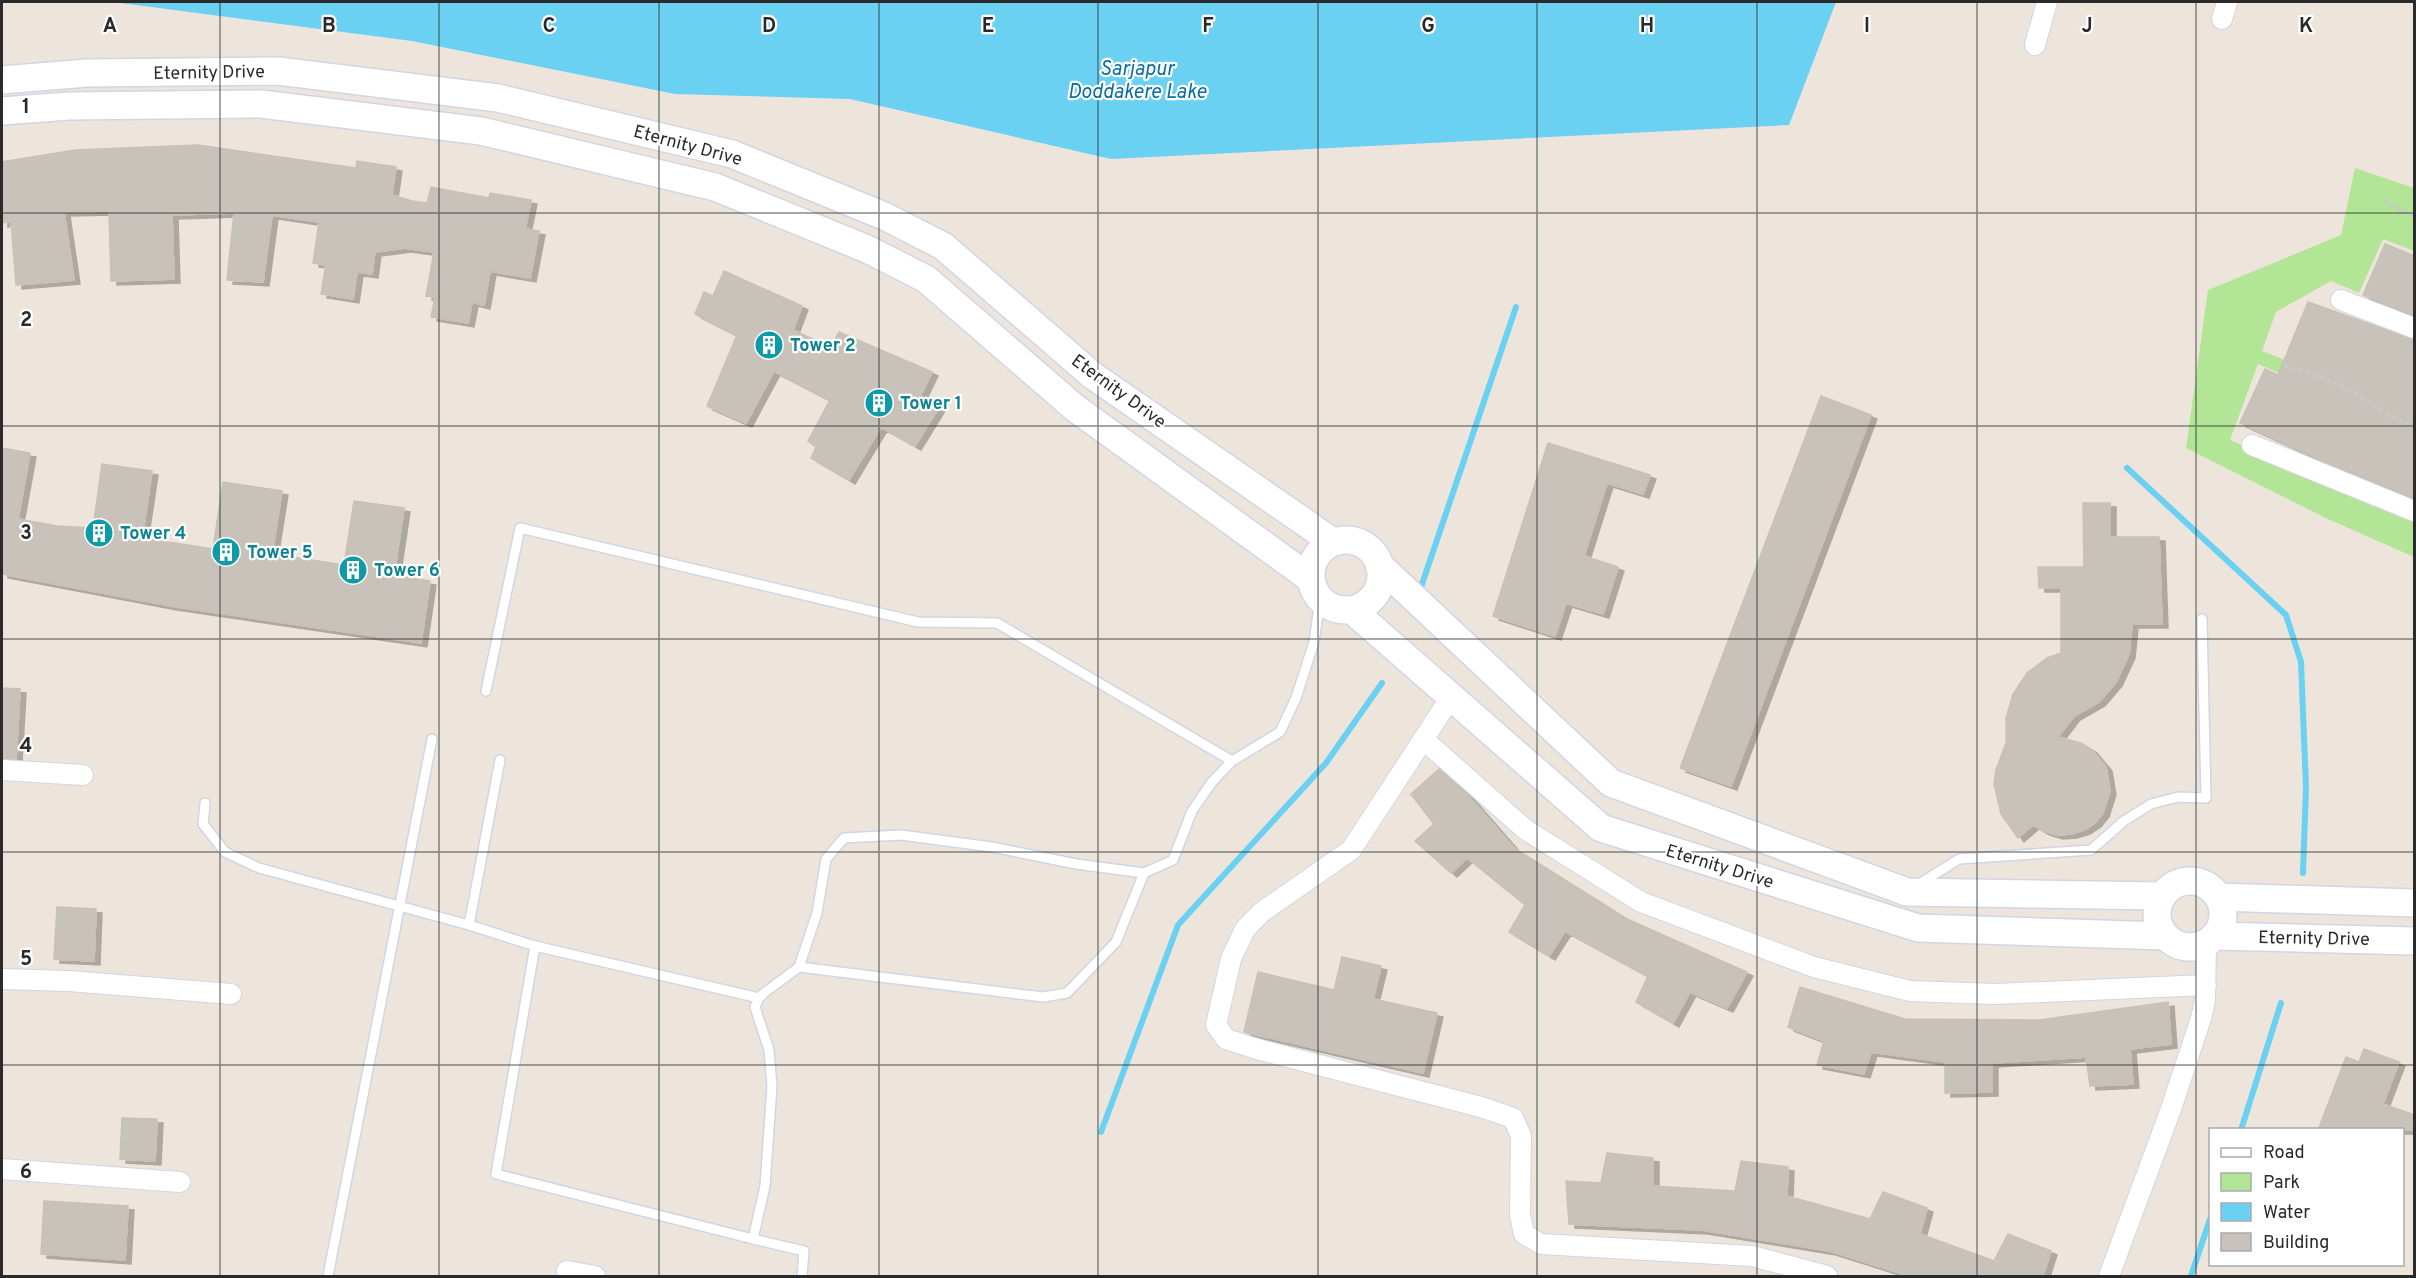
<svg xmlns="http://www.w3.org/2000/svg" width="2416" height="1278" viewBox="0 0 2416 1278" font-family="Overpass,sans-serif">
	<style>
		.green { fill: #b2e596 }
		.water { fill: #6bd1f3 }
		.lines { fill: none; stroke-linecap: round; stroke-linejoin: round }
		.stream { stroke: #6bd1f3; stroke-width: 6 }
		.building { fill: #c8c2bb; stroke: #c8c1b5; stroke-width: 1.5; filter: url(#shadow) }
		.lane-casing { stroke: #d1d5e4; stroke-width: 12 }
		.street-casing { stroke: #d1d5e4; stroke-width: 22 }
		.secondary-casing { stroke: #d1d5e4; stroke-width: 30 }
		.path { stroke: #c8c8c8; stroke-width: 4; stroke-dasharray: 4.5 3; stroke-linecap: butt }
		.lane { stroke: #fff; stroke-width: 9 }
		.street { stroke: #fff; stroke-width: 20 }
		.secondary { stroke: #fff; stroke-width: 27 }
		.grid { fill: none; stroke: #2a2a2a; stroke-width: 1.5; stroke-opacity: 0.55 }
		.labels { text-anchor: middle; stroke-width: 4.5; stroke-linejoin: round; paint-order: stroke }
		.street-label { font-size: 18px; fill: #2a2a2a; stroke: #fff }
		.culture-label { font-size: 18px; font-weight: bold; fill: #0d838f; stroke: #fff; text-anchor: start }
		.water-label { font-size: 20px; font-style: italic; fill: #096ea0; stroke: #fff }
		.grid-label { font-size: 20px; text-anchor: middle; font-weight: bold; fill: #2a2a2a; stroke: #fff; stroke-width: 4.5; stroke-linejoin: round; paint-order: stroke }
	</style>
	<defs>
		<filter id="shadow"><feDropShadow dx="6" dy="4" stdDeviation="0" flood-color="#0004"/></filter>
	</defs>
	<rect width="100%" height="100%" fill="#ede5dc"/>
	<path class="green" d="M2355 168 2414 188V251L2383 239 2359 293 2331 281 2276 312 2262 351 2414 409V432L2258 364 2230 440 2414 520V557L2328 519 2186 448 2208 290 2341 235Z"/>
	<path class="water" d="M113 2H1836L1789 125 1111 159 850 99 675 94 412 41Z"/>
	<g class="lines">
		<path class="stream" d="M2127 468 2286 615 2301 662 2306 787 2303 873
			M1421 587 1516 307
			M2241 1130 2281 1003
			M1101 1132 1178 925 1326 763 1382 683
			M2191 1276 2210 1219"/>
	</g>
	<path class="building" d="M198 145 356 168 357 161 396 167 392 195 412 201 427 203 431 187 489 198 490 193 531 200 525 229 539 231 530 278 490 271 484 305 472 302 468 323 431 317 435 297 426 296 434 252 405 248 375 252 372 274 357 272 353 299 321 294 326 265 313 263 319 222 272 215 263 282 227 280 234 213 172 215 174 279 111 281 109 211 64 212 74 280 16 285 11 221 2 223V162L75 150Z
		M2385 244 2415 256V315L2363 295Z
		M724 271 802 306 793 330 808 337 831 346 839 332 932 372 919 399 939 407 915 446 881 427 849 480 811 458 816 447 808 441 830 400 774 371 746 423 707 406 737 335 695 314 704 292 713 296Z
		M2308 302 2415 340V498L2333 465 2240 423 2265 369 2278 375Z
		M1821 396 1871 415 1731 786 1680 768Z
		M1548 443 1650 475 1643 494 1607 483 1584 556 1618 567 1603 614 1566 603 1555 636 1493 616Z
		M2 448 30 453 18 519 57 526 93 528 102 464 152 471 142 538 213 549 223 482 282 491 272 554 344 565 354 501 404 508 394 575 430 581 421 643 171 606 2 574Z
		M2083 503H2110V537H2159L2162 624H2132L2129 654 2116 682 2099 702 2074 716 2058 737 2081 743 2091 749 2106 767 2110 791 2103 813 2095 823 2084 830 2071 834 2057 835 2044 831 2033 825 2018 838 2001 814 1994 784 1996 770 2006 743V718L2013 694 2027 673 2047 658 2061 653V588H2039L2038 567H2084Z
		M2 688 20 689 16 759 2 758Z
		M1439 769 1465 792 1514 848 1627 919 1747 972 1727 1008 1690 992 1673 1023 1636 1002 1648 976 1565 931 1549 956 1509 932 1525 905 1467 858 1451 873 1415 841 1434 824 1411 794Z
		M57 907 96 909 94 961 54 959Z
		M1342 957 1381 966 1373 999 1437 1013 1423 1073 1244 1032 1258 972 1334 990Z
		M1800 987 1905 1019 2039 1020 2168 1002 2171 1044 2130 1049 2133 1084 2090 1086 2086 1057 1992 1063V1092L1945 1093V1062L1871 1052 1864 1074 1817 1065 1824 1041 1788 1027Z
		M2364 1049 2399 1062 2383 1104 2415 1115V1130H2318L2346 1057 2359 1062Z
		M122 1118 157 1119 155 1161 120 1159Z
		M1607 1153 1653 1158V1186L1735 1191 1741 1161 1788 1167 1787 1196 1870 1219 1883 1192 1927 1208 1920 1234 1994 1261 2008 1234 2051 1251 2043 1276H1909L1830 1251 1702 1230 1569 1224 1566 1181 1601 1183Z
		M44 1201 128 1206 125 1260 41 1254Z"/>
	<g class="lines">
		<g class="lane-casing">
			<path id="lane" d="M486 691 520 528 918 622 997 623 1232 761 1280 732 1296 698 1314 642 1320 599
				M205 803 203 824 225 852 259 868 469 925 535 946 759 998
				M1919 884 1959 859 2091 850 2124 821 2151 804 2178 797 2206 798 2202 619
				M469 925 500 760
				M535 946 496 1174 753 1239
				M799 967 1043 997 1067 993 1116 942 1144 873
				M328 1276 432 739
				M802 1276 804 1251 753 1239 765 1186 772 1086 769 1050 755 1007 759 998 764 993 799 967 817 913 826 859 844 838 901 835 992 847 1076 864 1144 873 1173 860 1192 811 1212 782 1232 761"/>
		</g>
		<g class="street-casing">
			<path id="street" d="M2222 19 2227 2
				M2035 45 2047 2
				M2341 300 2414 328
				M2252 445 2414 511
				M1451 697 1351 850 1262 912 1245 929 1231 959 1216 1025 1226 1039 1257 1049 1481 1107 1513 1118 1521 1136 1520 1215 1524 1234 1541 1244 1752 1256 1827 1276
				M1423 739 1526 830 1641 902 1814 967 1910 991 1995 994 2206 985
				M2 770 83 775
				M2 979 69 981 231 994
				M2 1169 180 1182
				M567 1271 595 1276
				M2109 1276 2171 1109 2202 1015 2205 1000 2206 942"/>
		</g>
		<g class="secondary-casing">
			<path id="secondary" d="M2 80 87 73 278 71 498 98 732 154 884 216 943 246 1092 375 1333 542
				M2 111 69 106 261 104 481 131 715 187 867 249 926 279 1075 408 1311 579
				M1311 575a35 35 0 1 1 70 0a35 35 0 1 1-70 0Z
				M1379 565 1611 783 1907 892 2162 896
				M1352 610 1601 828 1918 928 2165 936
				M2157 914a33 33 0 1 1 66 0a33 33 0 1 1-66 0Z
				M2218 897 2414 903
				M2214 936 2414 941"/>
		</g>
		<path class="path" d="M2384 201 2410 215H2414
			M2284 366C2310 372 2335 381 2358 395 2377 407 2391 420 2414 425"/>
		<use href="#lane" class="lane"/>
		<use href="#street" class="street"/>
		<use href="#secondary" class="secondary"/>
	</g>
	<path class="grid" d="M220 2V1276M439 2V1276M659 2V1276M879 2V1276M1098 2V1276M1318 2V1276M1537 2V1276M1757 2V1276M1977 2V1276M2196 2V1276M2 213H2414M2 426H2414M2 639H2414M2 852H2414M2 1065H2414"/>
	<defs>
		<g id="building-disc" transform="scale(1.5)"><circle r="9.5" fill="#0f9aa8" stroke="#fff"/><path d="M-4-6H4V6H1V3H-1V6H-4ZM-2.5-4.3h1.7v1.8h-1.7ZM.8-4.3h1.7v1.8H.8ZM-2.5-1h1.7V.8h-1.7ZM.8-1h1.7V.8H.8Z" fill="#fff"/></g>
	</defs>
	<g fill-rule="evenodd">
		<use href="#building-disc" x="769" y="345"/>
		<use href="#building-disc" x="879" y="403"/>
		<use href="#building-disc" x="99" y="533"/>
		<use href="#building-disc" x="226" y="552"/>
		<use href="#building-disc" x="353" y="570"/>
	</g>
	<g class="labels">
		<g class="street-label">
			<text transform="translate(209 72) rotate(-1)" y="6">Eternity Drive</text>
			<text transform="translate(688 145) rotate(15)" y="6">Eternity Drive</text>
			<text transform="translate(1119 391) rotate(36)" y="6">Eternity Drive</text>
			<text transform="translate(1720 866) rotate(17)" y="6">Eternity Drive</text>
			<text transform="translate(2314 938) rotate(1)" y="6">Eternity Drive</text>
		</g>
		<g class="culture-label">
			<text x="790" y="351">Tower 2</text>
			<text x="900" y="409">Tower 1</text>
			<text x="120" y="539">Tower 4</text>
			<text x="247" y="558">Tower 5</text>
			<text x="374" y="576">Tower 6</text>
		</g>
		<g class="water-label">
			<text x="1137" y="75">Sarjapur<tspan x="1137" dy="23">Doddakere Lake</tspan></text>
		</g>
	</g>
	<g class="grid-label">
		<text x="110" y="32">A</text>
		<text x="329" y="32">B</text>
		<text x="549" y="32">C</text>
		<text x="769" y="32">D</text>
		<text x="988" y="32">E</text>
		<text x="1208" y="32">F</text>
		<text x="1428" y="32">G</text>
		<text x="1647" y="32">H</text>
		<text x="1867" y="32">I</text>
		<text x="2087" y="32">J</text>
		<text x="2306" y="32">K</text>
		<text x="26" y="113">1</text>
		<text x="26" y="326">2</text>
		<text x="26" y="539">3</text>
		<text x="26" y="752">4</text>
		<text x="26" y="965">5</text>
		<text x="26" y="1178">6</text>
	</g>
	<rect width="2416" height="1278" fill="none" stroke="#2a2a2a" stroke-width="6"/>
	<rect x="2209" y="1128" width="195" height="138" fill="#ffffff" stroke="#aaaaaa" stroke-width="1.5"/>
	<rect x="2221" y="1148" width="30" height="9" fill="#ffffff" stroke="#aaaaaa" stroke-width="1.5"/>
	<text x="2263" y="1158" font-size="18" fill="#2a2a2a">Road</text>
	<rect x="2221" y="1173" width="30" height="18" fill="#b2e596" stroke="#aaaaaa" stroke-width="1.5"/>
	<text x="2263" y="1188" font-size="18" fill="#2a2a2a">Park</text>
	<rect x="2221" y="1203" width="30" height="18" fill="#6bd1f3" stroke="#aaaaaa" stroke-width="1.5"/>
	<text x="2263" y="1218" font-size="18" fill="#2a2a2a">Water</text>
	<rect x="2221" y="1233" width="30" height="18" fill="#c8c2bb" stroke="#aaaaaa" stroke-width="1.5"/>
	<text x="2263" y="1248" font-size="18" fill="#2a2a2a">Building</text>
</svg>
